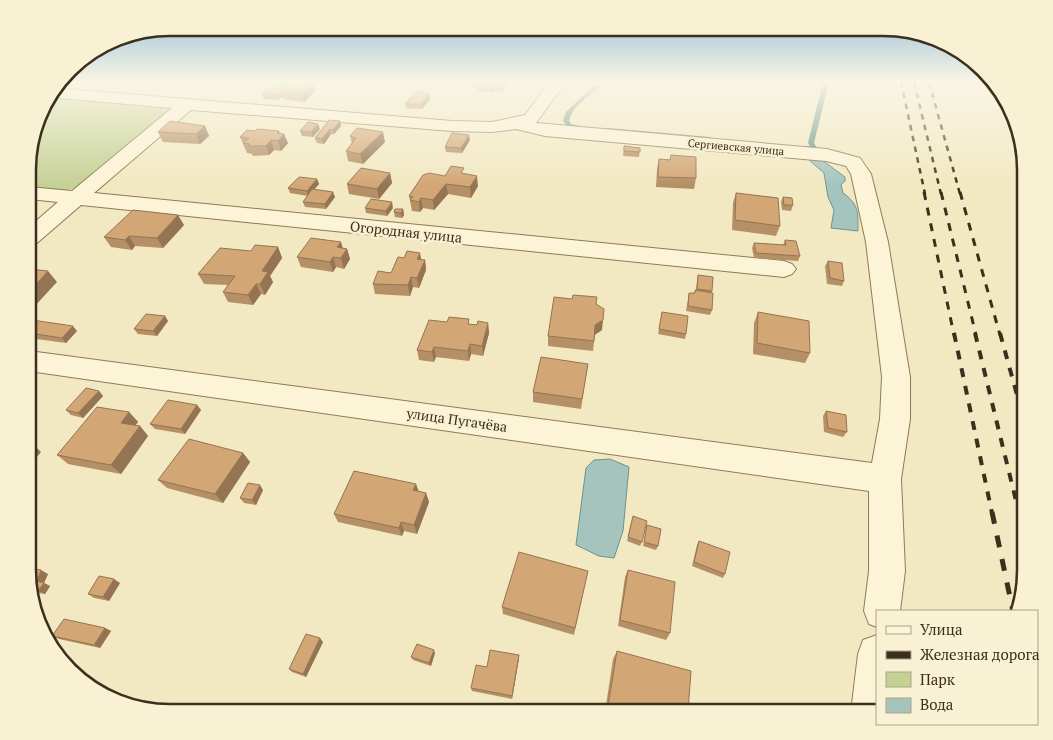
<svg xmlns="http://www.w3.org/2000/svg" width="1053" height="740" viewBox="0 0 1053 740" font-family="'PT Serif',serif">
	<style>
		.green { fill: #c4d195 }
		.water { fill: #a5c4be; stroke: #6b948e }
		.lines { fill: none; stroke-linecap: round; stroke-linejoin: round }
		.stream { fill: #6b948e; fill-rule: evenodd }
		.minor-casing { stroke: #8e7a57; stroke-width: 2 }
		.minor { fill: #fcf4d7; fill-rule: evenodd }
		.rail-far3 { stroke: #3c2f1d; stroke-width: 2.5; stroke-dasharray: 5.5 5.5; stroke-linecap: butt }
		.rail-far2 { stroke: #3c2f1d; stroke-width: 3; stroke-dasharray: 8 8; stroke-linecap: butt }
		.rail-far1 { stroke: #3c2f1d; stroke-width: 4; stroke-dasharray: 9 9; stroke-linecap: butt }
		.rail { stroke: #3c2f1d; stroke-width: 5; stroke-dasharray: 12 12; stroke-linecap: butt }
		.wall { fill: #b58f65 }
		.shaded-wall { fill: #947452 }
		.building { fill: #d3a675; stroke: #947452 }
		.labels { text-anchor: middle; stroke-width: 5; stroke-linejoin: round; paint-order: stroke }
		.far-street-label { font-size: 11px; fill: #3c2f1d; stroke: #f9f1d3 }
		.street-label { font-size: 14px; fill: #3c2f1d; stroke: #f9f1d3 }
		.rim { fill: none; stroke: #3c2f1d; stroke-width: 2.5 }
	</style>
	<rect width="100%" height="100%" fill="#f2e9c2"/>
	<path class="green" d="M47 98 172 109C150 128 93 185 68 190 55 193 42 191 29 189V151Z"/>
	<path class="water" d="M815 159 822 160 845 177V181L841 185 843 193C859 204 858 213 858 231L831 228 834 210 828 197 824 173 809 160Z
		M610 459 629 467 623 531 614 558 599 556 576 545 586 468 594 460Z"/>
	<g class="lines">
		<path class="stream" d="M602 82H608C595 92 573 103 569 121L571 124 585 127V129L567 126 563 121 566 112 590 89Z
			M823 82H829L814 143 817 148 814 150 801 148V146H810L808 143Z
			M608 128 710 137 713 139 710 141 606 131V129Z"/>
		<g class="minor-casing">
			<path id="minor" d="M550 82H566L536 123 827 149 860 158 871 174 888 242 910 377V419L901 479 905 571 900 611H877V627L869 624 864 611 869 571V491L29 371V351L872 463 880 419 882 377 866 242 851 174 846 166 826 161 545 136 516 129 492 132 452 131 191 110 94 193 784 261 792 264 796 269 792 274 784 277 81 205 37 243 29 245V227L58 202 29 199V187L72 191 172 108 48 97 55 88 452 121 492 122 525 115Z
				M877 635V712H851L858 654 863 640Z"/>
		</g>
		<use href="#minor" class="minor"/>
		<path class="rail-far3" d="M901 82 925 194
			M914 82 941 194
			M929 82 960 194"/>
		<path class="rail-far2" d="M924 192 954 335
			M941 192 976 335
			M960 192 1000 335"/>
		<path class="rail-far1" d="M954 333 992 513
			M975 333 1019 513
			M1000 333 1025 424"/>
		<path class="rail" d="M992 512 1013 611
			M1019 512 1025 536"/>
	</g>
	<path class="wall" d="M77 82H115L108 87Z
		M313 82 315 91 304 102 283 99 282 97 278 100 264 99 262 94 287 83Z
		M471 82H507V85L501 92 493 91 492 93 477 90 476 87 471 86Z
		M429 94 430 99 422 109 406 108 405 104Z
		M329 120 341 126 334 134H331L324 144 317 143 315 138Z
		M205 126 209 136 200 144 163 142 158 132Z
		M320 129 313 137 302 136 300 131Z
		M280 133 288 143 281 151 274 150 269 155 253 156 252 154 247 153 240 137Z
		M350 136 385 142 363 164 348 161 346 151 352 144Z
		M470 140 462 153 446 152 445 147Z
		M624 146 640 148 639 157 623 156Z
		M671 155 696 178 694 189 656 187 657 169 659 159 670 160Z
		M390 173 392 183 379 199 349 194 347 184Z
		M465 174 478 186 471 198 448 194 434 210 423 208 420 212 412 211 409 196 445 176Z
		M317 179 319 184 314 190 335 197 326 209 305 207 303 202 308 196 290 193 288 188Z
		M736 193 780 226 776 236 732 230 733 203Z
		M783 197 793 205 791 211 782 210 781 202Z
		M365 208H393L387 216 366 213Z
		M403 209 404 215 402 218 395 217 394 212Z
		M184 225 163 248 135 246 132 250 111 247 104 237Z
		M785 240 800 256 798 261 754 258 752 248 754 243 783 245Z
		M278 247 282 258 270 276 273 282 265 295 261 294 253 305 228 302 223 292 228 285 204 284 198 274Z
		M343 248 347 249 350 259 344 269 336 267 333 272 301 267 297 257Z
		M422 260H425L426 270 419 288 413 287 410 296 375 294 373 284 391 273Z
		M828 261 844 281 842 286 827 284 825 266Z
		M698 275 712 291 711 293 712 310 710 315 686 311 689 293H694L696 290 697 281Z
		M596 304 602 330 595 335 593 351 548 346V336Z
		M662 312 686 334 685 339 658 334Z
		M758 312 810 353 805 363 753 354 754 323Z
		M165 316 168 321 157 336 138 334 134 329Z
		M29 323 77 331 66 343 29 338Z
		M488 323 489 333 483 356 471 354 469 361 436 357 434 362 419 360 417 350 470 324 477 325Z
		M588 364 581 409 533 402V392Z
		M99 391 103 396 83 418 71 415 66 410Z
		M197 405 201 410 185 434 155 429 150 424Z
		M826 411 847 432 843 437 824 432 823 416Z
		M129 412 138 422 135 425 140 426 148 436 121 474 68 464 57 455Z
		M243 453 250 462 223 503 167 488 158 480Z
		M416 484 418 492 426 493 429 502 417 534 404 531 402 536 338 522 334 514Z
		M263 490 256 505 244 503 240 498Z
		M633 516 642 542 640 546 627 541Z
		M647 525 658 546 656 550 643 546Z
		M699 541 725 574 723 578 692 566 697 545Z
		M628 570 670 633 666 640 618 626 625 577Z
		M588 571 574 635 503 614 502 607Z
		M48 574 44 583 50 586 45 594 38 593 36 596 31 595 29 589Z
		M120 583 109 601 94 598 88 594Z
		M105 628 111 631 100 648 59 639 52 636Z
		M323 642 306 677 292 672 289 669Z
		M617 651 688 712H605L613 659Z
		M435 653 431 666 413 660 411 657Z
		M519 658 512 699 472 691 471 688 487 667Z"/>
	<path class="shaded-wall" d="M106 82H115L108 87Z
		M313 82 315 91 304 102 302 92Z
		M505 82H507V85L501 92V87Z
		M493 86V91L492 93 491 88Z
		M281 92 282 97 278 100 277 96Z
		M429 94 430 99 422 109 421 104Z
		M340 121 341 126 334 134 333 130Z
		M318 124 320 129 313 137 311 132Z
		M205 126 209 136 200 144 196 134Z
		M330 129 331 134 324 144 322 139Z
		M279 131 281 137 284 134 288 143 281 151 278 141 277 133Z
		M383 132 385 142 363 164 360 154Z
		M469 135 470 140 462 153 461 148Z
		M271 140 274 150 269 155 266 146Z
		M390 173 392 183 379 199 377 189Z
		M477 176 478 186 471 198 470 187Z
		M317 179 319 184 308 196 307 191Z
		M446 184 448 194 434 210 433 200Z
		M333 192 335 197 326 209 325 204Z
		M421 198 423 208 420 212 419 202Z
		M392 202 393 208 387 216 386 211Z
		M403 209 404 215 402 218 401 213Z
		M178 215 184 225 163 248 157 238Z
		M129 236 135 246 132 250 125 240Z
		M341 242 344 252 337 247Z
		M278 247 282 258 270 276 273 282 265 295 260 284 262 271Z
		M347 249 350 259 344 269 341 258Z
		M420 253 422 263 417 259Z
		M333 257 336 267 333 272 330 262Z
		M425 260 426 270 419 288 417 278Z
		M48 271 57 282 34 307 29 310V292Z
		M411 277 413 287 410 296 408 285Z
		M256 284 261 294 253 305 248 295Z
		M165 316 168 321 157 336 153 331Z
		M603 320 602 330 594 335 595 325Z
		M488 323 489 333 483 356 482 346Z
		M73 326 77 331 66 343 62 338Z
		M470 344 471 354 469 361 468 351Z
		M434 347 436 357 434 362 432 352Z
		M99 391 103 396 83 418 78 413Z
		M197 405 201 410 185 434 181 429Z
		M129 412 138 422 130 432 121 423Z
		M140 426 148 436 121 474 111 465Z
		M29 440 41 452 29 467Z
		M243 453 250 462 223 503 215 494Z
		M416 484 419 492 413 490Z
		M260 485 263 490 256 505 252 500Z
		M426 493 429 502 417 534 414 525Z
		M401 522 404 531 402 536 399 528Z
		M41 570 48 574 44 583 50 586 45 594 38 591 37 581Z
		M114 579 120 583 109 601 103 597Z
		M31 589 38 593 36 596 30 593Z
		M32 599 38 602 35 606Z
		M105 628 111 631 100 648 94 645Z
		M320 638 323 642 306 677 303 674Z
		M434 650 435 653 431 666 429 663Z
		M519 655V658L512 699V696Z
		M137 700 148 705 147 707 135 703Z"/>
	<path class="building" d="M276 82 287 83 280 90 281 92 277 96 262 94Z
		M289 82H312L302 92 280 90Z
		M474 82H505L501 87 493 86 491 88 476 85 479 83Z
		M416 91 429 94 421 104H405Z
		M329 120 340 121 333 130 330 129 322 139 315 138Z
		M170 121 205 126 196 134 158 132Z
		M308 122 318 124 311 132 300 131Z
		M357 128 383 132 360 154 346 151 356 138 350 136Z
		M257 129 279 131 277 133 284 134 278 141 271 140 266 146H249L250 144 243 143 249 138 240 137 247 130 255 131Z
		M452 133 469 135 461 148 445 147Z
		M624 146 640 148V152L624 151Z
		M671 155 696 157V178L658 177 659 159 670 160Z
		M451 166 464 168 461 173 477 176 470 187 446 184 433 200 421 198 419 202 410 200 413 197 409 196 423 175 429 173 445 176Z
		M361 168 390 173 377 189 347 184Z
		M299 177 317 179 307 191 288 188Z
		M312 189 333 192 325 204 303 202Z
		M736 193 778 198 780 226 735 220Z
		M783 197 792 198 793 205H784Z
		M371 199 392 202 386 211 365 208Z
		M395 209H403L401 213 394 212Z
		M133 210 178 215 157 238 129 236 125 240 104 237Z
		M311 238 341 242 337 247 347 249 341 258 333 257 330 262 297 257Z
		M785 240 796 241 800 256 756 253 754 243 786 245Z
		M255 245 278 247 262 271 268 272 260 284H256L248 295 223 292 235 276 198 274 220 248 251 251Z
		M407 251 420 253 417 259 425 260 417 278 411 277 408 285 373 284 378 271 391 273 398 257 404 258Z
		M828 261 842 263 844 281 830 278Z
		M29 269 48 271 29 292Z
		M698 275 713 277 712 291 697 289Z
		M695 290 713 293 712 310 688 306 689 293H695Z
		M573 295 597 297 596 304 604 309 603 320 595 325 594 341 548 336 554 297 572 299Z
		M662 312 688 316 686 334 659 329Z
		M758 312 809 321 810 353 757 343Z
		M146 314 165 316 153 331 134 329Z
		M449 317 469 319 468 324 477 325 478 321 488 323 482 346 470 344 468 351 434 347 432 352 417 350 429 320 447 322Z
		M32 320 73 326 62 338 29 333V323Z
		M541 357 588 364 582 399 533 392Z
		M86 388 99 391 78 413 66 410Z
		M168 400 197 405 181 429 150 424Z
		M97 407 129 412 121 423 140 426 111 465 57 455Z
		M826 411 846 415 847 432 828 428Z
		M189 439 243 453 215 494 158 480Z
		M354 471 416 484 413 490 426 493 414 525 401 522 399 528 334 514Z
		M248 483 260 485 252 500 240 498Z
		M633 516 647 521 642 542 628 537Z
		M647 525 661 529 658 546 644 542Z
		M699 541 730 552 725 574 694 562Z
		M519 552 588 571 575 628 502 607Z
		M29 568 41 570 37 581 44 583 38 591 31 589 30 592 29 589Z
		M628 570 675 582 670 633 620 620Z
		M99 576 114 579 103 597 88 594Z
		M64 619 105 628 94 645 52 636Z
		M306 634 320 638 303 674 289 669Z
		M417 644 434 650 429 663 411 657Z
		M490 650 519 655 512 696 471 688 476 665 487 667Z
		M617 651 691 671 688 712H607Z
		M114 695 137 700 135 703Z"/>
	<linearGradient id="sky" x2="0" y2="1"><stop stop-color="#8dbad7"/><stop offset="0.44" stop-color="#f9f5e4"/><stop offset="1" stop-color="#f9f5e4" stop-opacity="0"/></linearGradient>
	<rect width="1053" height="186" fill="url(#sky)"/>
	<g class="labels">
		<g class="far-street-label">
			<text transform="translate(736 147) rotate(5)" y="4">Сергиевская улица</text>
		</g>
		<g class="street-label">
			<text transform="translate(406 232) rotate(6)" y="5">Огородная улица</text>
			<text transform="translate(457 420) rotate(8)" y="5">улица Пугачёва</text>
		</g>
	</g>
	<path d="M0 0H1053V740H0ZM170 36H883A134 134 0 0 1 1017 170V570A134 134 0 0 1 883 704H170A134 134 0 0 1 36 570V170A134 134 0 0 1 170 36Z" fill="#f9f1d3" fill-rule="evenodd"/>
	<path class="rim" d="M170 36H883A134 134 0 0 1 1017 170V570A134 134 0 0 1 883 704H170A134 134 0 0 1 36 570V170A134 134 0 0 1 170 36Z"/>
	<rect x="876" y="610" width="162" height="115" fill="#f9f1d3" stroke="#ada38a"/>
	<rect x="886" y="626" width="25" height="8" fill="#fcf4d7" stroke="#ada38a"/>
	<text x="920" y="635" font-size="15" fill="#3c2f1d">Улица</text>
	<rect x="886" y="651" width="25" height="8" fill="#3c2f1d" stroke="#ada38a"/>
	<text x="920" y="660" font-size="15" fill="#3c2f1d">Железная дорога</text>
	<rect x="886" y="672" width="25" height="15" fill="#c4d195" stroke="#ada38a"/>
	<text x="920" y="685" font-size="15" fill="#3c2f1d">Парк</text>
	<rect x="886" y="698" width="25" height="15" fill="#a5c4be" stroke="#ada38a"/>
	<text x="920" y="710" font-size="15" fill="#3c2f1d">Вода</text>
</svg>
